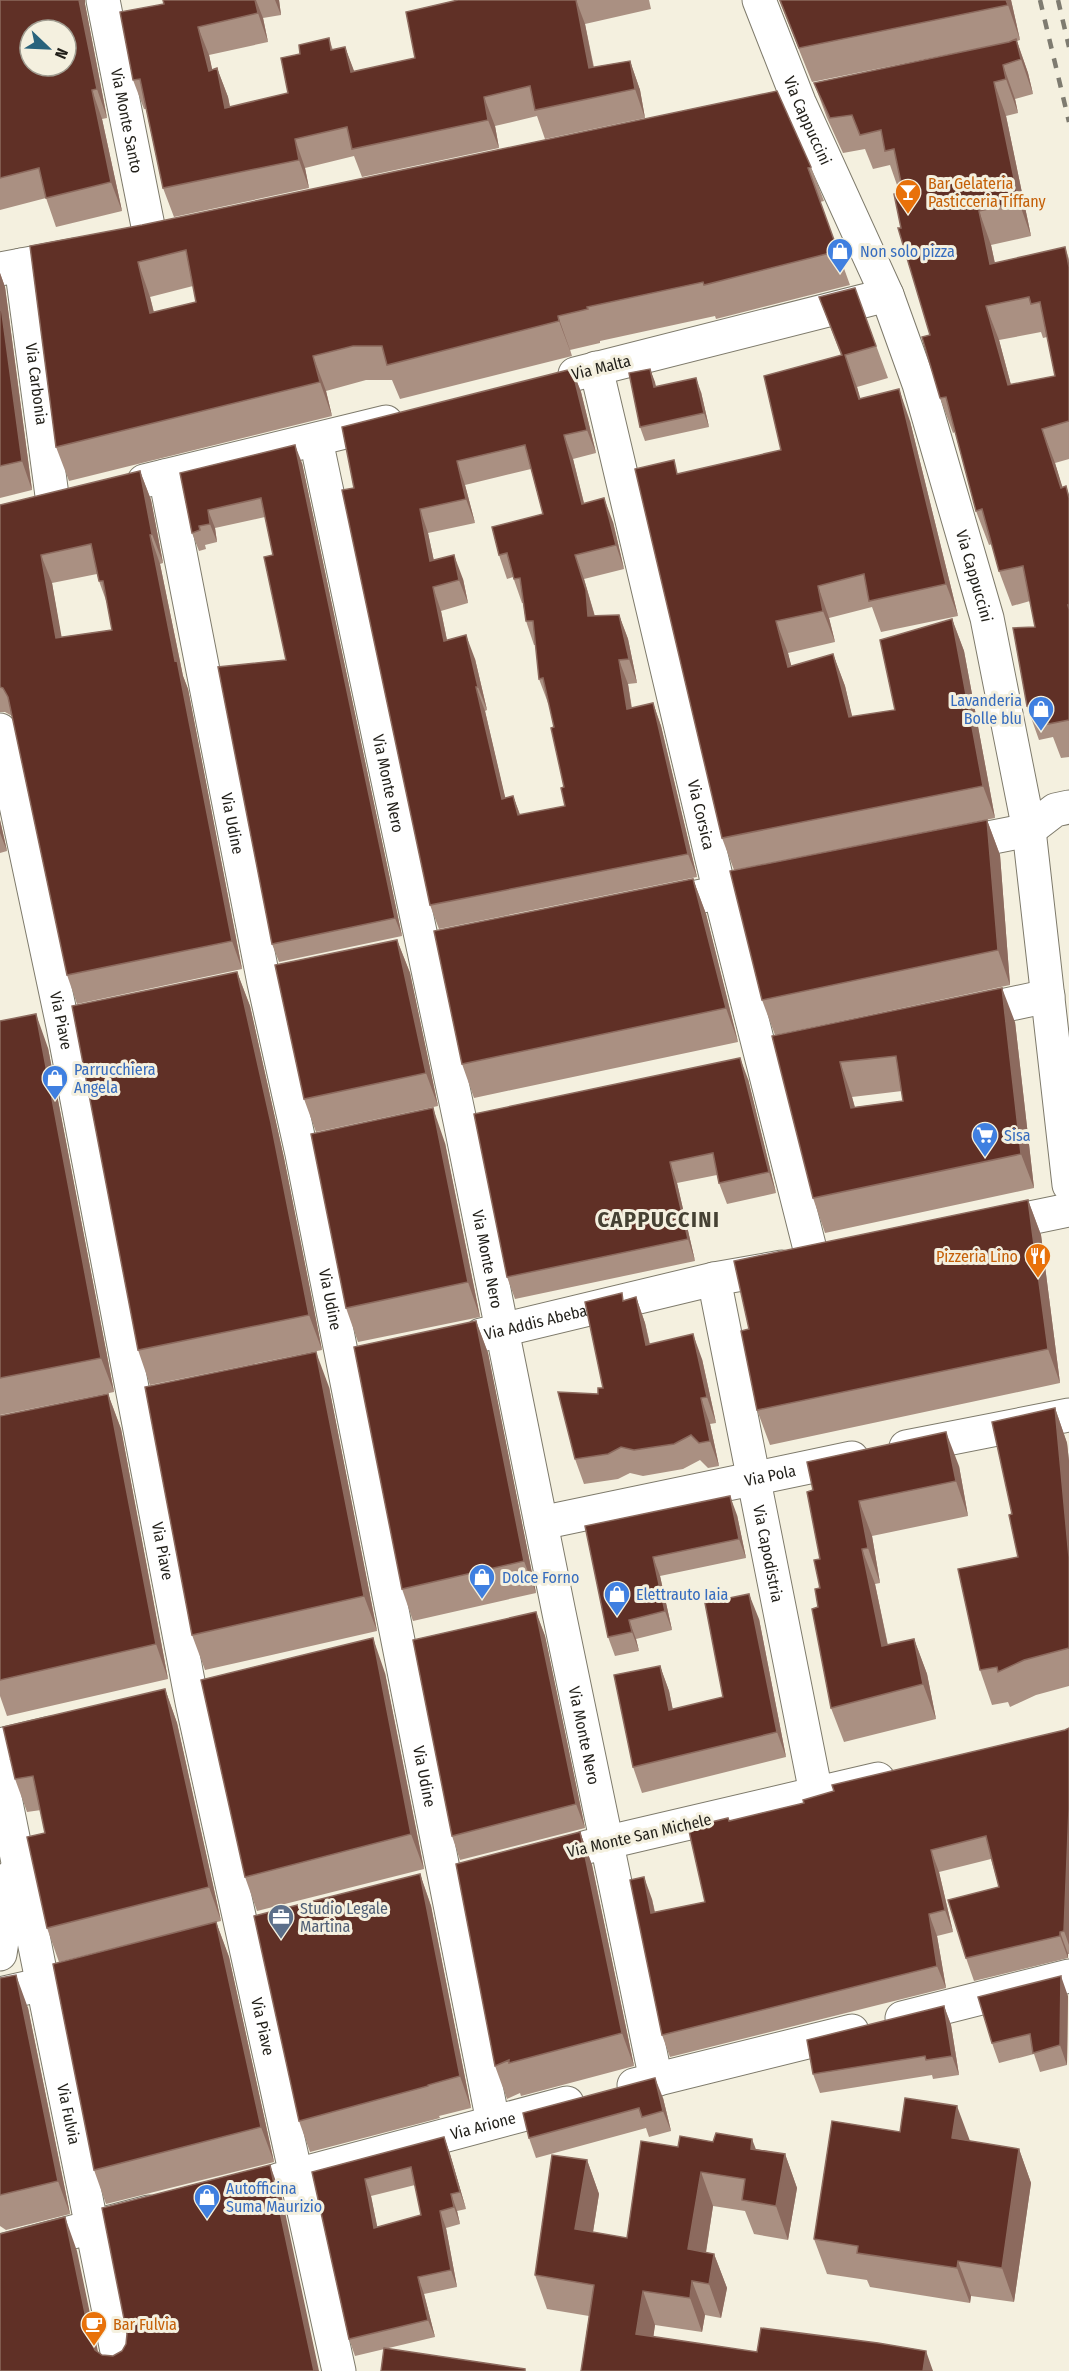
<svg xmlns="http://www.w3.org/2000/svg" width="1069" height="2371" viewBox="0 0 1069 2371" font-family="'Fira Sans Condensed',sans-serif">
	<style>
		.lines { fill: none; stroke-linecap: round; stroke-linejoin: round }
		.minor-casing { stroke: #7e7a6b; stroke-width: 35 }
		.tertiary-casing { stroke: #7e7a6b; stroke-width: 35 }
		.minor { stroke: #fff; stroke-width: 33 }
		.tertiary { stroke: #fff; stroke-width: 33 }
		.rail { stroke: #7e7b70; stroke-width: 4.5; stroke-dasharray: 10 10; stroke-linecap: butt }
		.wall { fill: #aa9082; fill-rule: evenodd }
		.shaded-wall { fill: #8c6a5e }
		.building { fill: #603026; stroke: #8c6a5e; stroke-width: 1.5; fill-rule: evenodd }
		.labels { text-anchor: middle; stroke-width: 6; stroke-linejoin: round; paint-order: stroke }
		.street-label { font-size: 16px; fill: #211f19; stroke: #f4f0df }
		.food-label { font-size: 16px; fill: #c56008; stroke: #f4f0df; text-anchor: start }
		.shop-label { font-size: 16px; fill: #366cbe; stroke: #f4f0df; text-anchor: start }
		.service-label { font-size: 16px; fill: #4e5e75; stroke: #f4f0df; text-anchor: start }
		.district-label { font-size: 22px; font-weight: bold; letter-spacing: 1.5px; fill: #454133; stroke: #f4f0df }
	</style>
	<rect width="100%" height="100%" fill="#f4f0df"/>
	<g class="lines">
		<g class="minor-casing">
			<g id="minor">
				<path id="s1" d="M103 0 151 241"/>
				<path id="s2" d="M21 265 53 503"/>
				<path d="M0 269 75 255"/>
				<path id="s3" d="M596 368 720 893 813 1261"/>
				<path d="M575 374 887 295"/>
				<path id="s4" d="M316 440 460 1121 559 1613 656 2080"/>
				<path id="s5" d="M165 476 264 983 302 1154 493 2122"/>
				<path d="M144 481 386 422"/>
				<path id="s6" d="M0 730 63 1026 192 1702 339 2371"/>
				<path d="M948 846 1029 830 1055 810 1069 807"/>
				<path d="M657 905 777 881"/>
				<path d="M964 1014 1048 996"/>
				<path d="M991 1226 1069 1210"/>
				<path id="s7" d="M714 1279 816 1793"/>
				<path id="s8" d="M481 1335 714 1279 782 1267"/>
				<path d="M906 1447 1069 1415"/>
				<path id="s9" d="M541 1523 852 1458"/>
				<path d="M0 1745 51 1733"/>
				<path id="s10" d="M0 1773 121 2371"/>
				<path d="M587 1847 878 1779"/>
				<path d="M0 1954 12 1876"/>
				<path d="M0 1994 101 1971"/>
				<path d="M902 2018 1069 1976"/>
				<path d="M634 2085 852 2031"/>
				<path id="s11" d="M278 2180 567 2103"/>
				<path d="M0 2251 149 2212"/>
			</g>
		</g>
		<g class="tertiary-casing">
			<g id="tertiary">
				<path id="s12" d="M759 0 799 102 887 295 919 384 987 618 1029 830 1069 1185"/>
			</g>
		</g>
		<use href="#minor" class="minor"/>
		<use href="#tertiary" class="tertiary"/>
		<path class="rail" d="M1040 0 1069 122
			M1058 0 1069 47"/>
	</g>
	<path class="wall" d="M0 0 85 4 107 118 102 119 122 211 56 227 46 198 0 210Z
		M163 0H279L281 15 263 18 268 42 209 55 212 70 217 68 228 97 230 107 288 93 300 54 329 38 333 50 345 47 354 72 415 58 458 0H649L651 9 585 24 594 67 630 61 640 90 645 118 545 139 537 116 495 126 499 148 362 177 354 156 305 168 309 188 174 217 163 188 146 109H144L133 80 164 4Z
		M779 0H1011L1020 40 1017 41 1028 73 1033 94 1015 99 1018 113 1006 116 1031 236 991 245 995 263 1065 247 1069 259V459L1055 463 1062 487 1066 486 1069 495V757L1061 758 1053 737 1039 740 1027 706 1035 627 1030 601 1012 606 999 571 992 544 989 545 976 511 955 432 953 433 940 398 930 335 901 228 903 192 901 184 897 185 890 165 873 169 865 149 843 153 827 118 814 83 1010 42 812 82ZM1041 332 1043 338 1047 337 1055 376 1011 385 999 340Z
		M811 167 824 201 820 202 850 285 716 319 715 316 600 341V343L570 350 572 356 400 399 392 380H366L326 391 332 416 69 481 56 447 30 246ZM193 286 196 302 154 312 150 297Z
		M0 273 5 287 32 490 0 498Z
		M855 288 888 378 857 387 860 399 910 421 958 616 881 632 872 607 829 618 835 642 788 653 791 666 833 654 845 686 852 717 895 710 952 619 964 651 995 818 734 870 722 838 679 474 781 450 841 355 819 297Z
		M572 369 581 392 596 453 573 459 584 503 613 522 624 569 584 579 595 616 619 615 628 639 637 683 628 684 632 708 653 703 661 726 697 877 439 929 430 905 354 488ZM531 469 543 514 499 555 507 579 513 577 522 603H523L526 621 534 645H536L539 679 548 703H549L554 727 564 787 565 806 520 815 513 796 505 798 485 711 487 710 475 659 447 640 441 611 468 603 463 579 434 561 428 533 475 523 465 485Z
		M650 369 656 387 701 392 709 427 645 441 640 427Z
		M302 463 402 936 279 962 272 944 286 660 273 555 265 517 215 528 217 542 205 545 206 549 199 551 192 533 180 473Z
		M140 471 151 500 163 563 160 564 183 676 188 689 242 969 77 1004 67 975 12 716 5 712H0V505ZM97 574 99 581 108 606 112 630 61 637 52 583Z
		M0 820 7 851 0 853Z
		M987 820 1000 855 1010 985 775 1035 762 1000Z
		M693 879 706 914 738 1042 474 1098 462 1064Z
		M397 940 410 973 438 1106 316 1132 304 1099Z
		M237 972 250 1006 284 1158 322 1350 150 1385 138 1350Z
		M0 1021 48 1048 114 1392 0 1415Z
		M1015 1022 1034 1188 825 1233 813 1198 772 1036ZM902 1091 903 1101 855 1107 852 1097Z
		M748 1079 776 1193 727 1204 719 1183 717 1175 677 1183 695 1261 515 1299 507 1277Z
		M445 1143 480 1317 358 1342 346 1308Z
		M1028 1200 1041 1235 1060 1383 770 1445 757 1410Z
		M636 1297 645 1323 650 1344 702 1359 716 1423 710 1424 719 1466 708 1468 700 1460 683 1469 643 1476 630 1473 618 1479 584 1484 575 1459 598 1394 603 1388 624 1300Z
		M476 1321 488 1353 536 1593 413 1621 402 1589Z
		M329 1387 377 1631 205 1670 192 1635Z
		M108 1394 121 1429 168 1679 7 1716 0 1696V1416Z
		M1055 1408 1067 1443 1069 1461V1686L1036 1695 1010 1707 1008 1702 992 1705 980 1670 1018 1557 1012 1514Z
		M959 1466 968 1516 872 1536 880 1583 875 1584 888 1645 914 1639 927 1674 936 1719 844 1742 831 1708 818 1607 820 1559 813 1490Z
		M737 1515 746 1558 660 1576 672 1630 636 1639 639 1651 615 1656 608 1637 585 1526Z
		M536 1612 545 1636 585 1828 460 1860 452 1836Z
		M759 1619 786 1757 642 1793 633 1767 660 1666 669 1691 673 1710 723 1697Z
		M385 1673 424 1869 257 1911 245 1877Z
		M165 1689 177 1723 221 1921 59 1962 47 1928 45 1833 41 1810 27 1812 15 1779Z
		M1069 1728V1954H1068V1958L974 1981 966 1958 999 1887 991 1859 939 1872 953 1932 937 1936 946 1988 670 2057 662 2035 652 1899 655 1912 705 1902 729 1821 804 1803 1065 1730Z
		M580 1832 592 1865 634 2066 521 2096 520 2093 507 2099 495 2066Z
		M420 1874 431 1906 471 2108 439 2116 440 2118 310 2152 299 2121Z
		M216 1922 229 1957 274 2162 106 2204 94 2170Z
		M0 1978 28 2008 70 2214 6 2230 0 2226Z
		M1068 1996 1067 2065 1040 2072 1034 2054 999 2063 992 2043Z
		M944 2006 951 2025 959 2075 933 2079 932 2075 820 2093 813 2074Z
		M663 2098 671 2131 649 2137 646 2128 536 2158 529 2138Z
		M900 2132 1019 2149 1031 2183 1014 2302 971 2296 970 2303 870 2287 867 2280 827 2274 814 2239Z
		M444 2137 450 2154 466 2209 457 2211 460 2224 446 2228 457 2287 424 2294 435 2337 355 2356 349 2339 312 2172ZM415 2185 421 2215 377 2227 371 2196Z
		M678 2147 756 2149 785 2154 797 2188 788 2240 754 2234 745 2211 713 2206 706 2253 714 2254 727 2288 721 2318 705 2315 702 2332 655 2325 653 2337 757 2352 878 2343 581 2371 589 2316 547 2309 535 2275 587 2160 599 2194 593 2232 627 2238Z"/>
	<path class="shaded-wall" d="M79 0H85V4L107 118 97 89Z
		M255 0H256L263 18 268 42 258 13Z
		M275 0H279L281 15Z
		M576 0 585 24 599 97 589 68Z
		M1006 0H1011L1020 40 1008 5Z
		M198 27 209 55 219 100 209 71Z
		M1016 39 1028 73 1033 94 1021 59Z
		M345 47 356 76 351 72Z
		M630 61 640 90 645 118 635 89Z
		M1003 65 1015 99 1018 113 1006 79Z
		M217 68 228 97 236 137 225 108Z
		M994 82 1006 116 1031 236 1019 202Z
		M92 90 102 119 122 211 111 182Z
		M484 97 495 126 499 148 488 120Z
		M295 139 305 168 309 188 299 160Z
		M979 211 991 245 1002 298 990 264Z
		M138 262 150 297 162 347 150 313Z
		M0 273 5 287 32 490 22 461 0 299Z
		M986 306 999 340 1020 419 1008 385Z
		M558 316 570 350 572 356 559 321Z
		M845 355 857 387 870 431 859 399Z
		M313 356 326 391 332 416 320 382Z
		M572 369 581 392 596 453 587 430Z
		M650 369 655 382 659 401 654 387Z
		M696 378 701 392 709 427 704 413Z
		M899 389 910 421 958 616 946 584Z
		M1042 429 1055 463 1069 508 1061 488Z
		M564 435 573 459 590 528 582 504Z
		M295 445 302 463 402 936 395 918Z
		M457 461 465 485 475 523 466 499Z
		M140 471 151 500 163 563 152 534Z
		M604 498 613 522 624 569 616 545Z
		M420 509 428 533 439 585 430 561Z
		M208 510 215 528 217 542 210 524Z
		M150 535 160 564 183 676 188 689 242 969 232 941Z
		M41 555 52 583 67 667 56 638Z
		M454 555 463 579 468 603 459 580Z
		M575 555 584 579 594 614 597 640 588 616Z
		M818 586 829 618 835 642 823 611Z
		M433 587 441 611 452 665 444 641Z
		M619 615 628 639 637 683 629 659Z
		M952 619 964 651 995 818 983 786Z
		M776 621 788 653 800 699 788 667Z
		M466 635 475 659 487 710 478 687Z
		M833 654 845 686 860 749 849 717Z
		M619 660 628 684 635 733 627 709Z
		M476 687 485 711 511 822 502 799Z
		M653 703 661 726 697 877 688 854Z
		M513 796 522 820 518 815Z
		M0 820 7 851 0 833Z
		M987 820 1000 855 1010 985 998 950Z
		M693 879 706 914 738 1042 726 1008Z
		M397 940 410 973 438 1106 426 1073Z
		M237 972 250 1006 284 1158 322 1350 309 1315Z
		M1002 988 1015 1022 1034 1188 1021 1154Z
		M36 1014 48 1048 114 1392 101 1358Z
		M740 1058 748 1079 776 1193 769 1172Z
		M840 1062 852 1097 864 1142 851 1108Z
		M433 1108 445 1143 480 1317 468 1282Z
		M670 1162 677 1183 695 1261 688 1239Z
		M1028 1200 1041 1235 1060 1383 1048 1349Z
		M636 1297 645 1323 655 1370 646 1345Z
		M476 1321 488 1353 536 1593 524 1561Z
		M693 1334 702 1359 716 1423 707 1397Z
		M316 1352 329 1387 377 1631 364 1596Z
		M108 1394 121 1429 168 1679 156 1644Z
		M701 1398 710 1424 719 1466 710 1441Z
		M1055 1408 1067 1443 1069 1461V1557Z
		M946 1432 959 1466 968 1516 956 1481Z
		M730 1496 737 1515 746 1558 739 1539Z
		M859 1501 872 1536 880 1583 868 1548Z
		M862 1549 875 1584 895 1681 882 1646Z
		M653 1557 660 1576 672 1630 665 1611Z
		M749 1594 759 1619 786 1757 777 1732Z
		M536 1612 545 1636 585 1828 576 1804Z
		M629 1620 636 1639 639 1651 632 1632Z
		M373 1638 385 1673 424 1869 411 1834Z
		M914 1639 927 1674 936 1719 923 1684Z
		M660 1666 669 1691 678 1736 669 1710Z
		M165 1689 177 1723 221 1921 209 1887Z
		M1069 1809V1945L1064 1931Z
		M580 1832 592 1865 634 2066 622 2033Z
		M931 1850 939 1872 953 1932 945 1910Z
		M420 1874 431 1906 471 2108 460 2076Z
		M644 1877 652 1899 659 1935 651 1913Z
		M929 1914 937 1936 946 1988 937 1966Z
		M216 1922 229 1957 274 2162 261 2127Z
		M1060 1932 1068 1954V1958L1060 1936Z
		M16 1975 28 2008 70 2214 58 2181Z
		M1061 1976 1068 1996 1067 2065 1060 2045Z
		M944 2006 951 2025 959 2075 952 2056Z
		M655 2078 663 2098 671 2131 663 2111Z
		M957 2106 970 2141 952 2138Z
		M444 2137 450 2154 466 2209 460 2192Z
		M752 2139 765 2173 751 2149Z
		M1019 2149 1031 2183 1014 2302 1002 2268Z
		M785 2154 797 2188 788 2240 776 2206Z
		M587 2160 599 2194 588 2263 575 2229Z
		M270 2165 282 2198 319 2371H314Z
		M701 2172 713 2206 701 2283 688 2249Z
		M365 2179 371 2196 381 2245 374 2228Z
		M451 2194 457 2211 460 2224 454 2207Z
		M440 2211 446 2228 457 2287 451 2270Z
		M65 2217 77 2251 102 2371 91 2342Z
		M714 2254 727 2288 721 2318 709 2284Z
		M958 2261 971 2296 970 2303 957 2268Z
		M418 2277 424 2294 435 2337 428 2320Z
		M692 2281 705 2315 702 2332 690 2298Z
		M643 2291 655 2325 649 2369 636 2334Z
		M926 2351 933 2371H923Z"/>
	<path class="building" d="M0 0H79L97 89 92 90 111 182 46 198 39 168 0 178ZM30 30H66V66H30Z
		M163 0H255L258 13 198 27 209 71 217 68 225 108 288 93 281 58 300 54 299 45 329 38 331 50 345 47 351 72 415 58 406 12 458 0H576L589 68 630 61 635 89 535 110 530 86 484 97 488 120 352 149 347 127 295 139 299 160 163 188 140 79 133 80 120 12 164 4Z
		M780 0H1006L1008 5 799 48Z
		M1016 39 1021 59 1003 65 1006 79 994 82 1019 202 979 211 990 264 1065 247 1069 267V421L1042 429 1061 488 1066 486 1069 498V605H1068L1069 609V720L1048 724 1044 702 1027 706 1013 628 1035 627 1023 566 999 571 982 509 976 511 946 397 940 398 922 337 930 335 898 228H901L894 194 903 192 894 149 885 151 881 130 860 135 852 115 830 118 814 83 1009 42ZM1029 297 1031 304 1040 302 1055 376 1008 385 986 306Z
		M777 91 811 167 808 168 838 251 704 285 703 282 587 307 588 309 558 316 559 321 387 365 382 346H353L313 356 320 382 56 447 30 246 142 225ZM186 250 196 302 150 313 138 262Z
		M855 288 876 346 845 355 859 399 899 389 946 584 869 601 864 574 818 586 823 611 776 621 788 667 833 654 849 717 895 710 880 640 952 619 983 786 722 838 635 469 674 460 677 474 781 450 764 376 842 355 819 297Z
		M0 299 22 461 0 466Z
		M572 369 587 430 564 435 582 504 604 498 616 545 575 555 586 590 588 616 619 615 629 659 619 660 627 709 653 703 688 854 430 905 342 490 354 488 342 427ZM525 445 543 514 492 527 499 555 507 553 514 579 520 578 526 621H533L539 679 543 678 554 727 551 728 564 787 561 788 565 806 518 815 513 796 502 799 476 687H478L466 635 444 641 433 587 459 580 454 555 430 561 420 509 466 499 457 461Z
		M650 369 654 387 696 378 704 413 640 427 629 373Z
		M295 445 395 918 272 944 218 667 286 660 264 557 273 555 261 498 208 510 210 524 199 526 200 530 192 533 180 473Z
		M140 471 152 534 150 535 175 661 177 660 232 941 67 975 8 697 3 688 0 687V505ZM91 544 99 581H103L112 630 56 638 41 555Z
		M987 820 998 950 762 1000 730 871Z
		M693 879 726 1008 462 1064 434 931Z
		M397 940 426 1073 304 1099 275 965Z
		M237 972 271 1123 309 1315 138 1350 72 1006Z
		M1002 988 1021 1154 813 1198 772 1036ZM896 1056 903 1101 851 1108 840 1062Z
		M36 1014 101 1358 0 1378V1021Z
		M740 1058 769 1172 719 1183 713 1153 670 1162 688 1239 507 1277 474 1114Z
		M433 1108 468 1282 346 1308 311 1134Z
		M1028 1200 1048 1349 757 1410 741 1331 749 1329 734 1261Z
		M622 1293 623 1301 636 1297 646 1345 693 1334 707 1397 701 1398 710 1441 699 1443 691 1435 674 1444 634 1450 621 1447 608 1454 575 1459 558 1392 598 1394V1388H603L585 1302Z
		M476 1321 524 1561 402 1589 354 1347Z
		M316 1352 364 1596 192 1635 145 1387Z
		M108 1394 156 1644 0 1680V1416Z
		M1055 1408 1069 1557V1648L1024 1660 998 1672 997 1667 980 1670 958 1569 1018 1557 1009 1515 1012 1514 992 1422Z
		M946 1432 956 1481 859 1501 868 1548 862 1549 882 1646 914 1639 923 1684 831 1708 812 1609 818 1607 815 1589 820 1588 814 1560 820 1559 807 1492 813 1490 807 1462Z
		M730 1496 739 1539 653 1557 665 1611 629 1620 632 1632 608 1637 585 1526Z
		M749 1594 777 1732 633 1767 614 1675 660 1666 669 1710 723 1697 705 1603Z
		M536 1612 576 1804 452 1836 413 1640Z
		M373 1638 411 1834 245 1877 201 1680Z
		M165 1689 209 1887 47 1928 27 1837 45 1833 33 1776 15 1779 3 1727Z
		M1069 1728V1809L1064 1931 1060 1932V1936L966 1958 948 1900 999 1887 986 1836 931 1850 945 1910 929 1914 937 1966 662 2035 630 1880 644 1877 651 1913 705 1902 689 1831 708 1826 707 1823 728 1818 729 1821 804 1803 803 1800 834 1791 832 1785 1065 1730Z
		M580 1832 622 2033 509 2063V2060L495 2066 456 1864Z
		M420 1874 460 2076 428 2085V2086L299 2121 254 1916Z
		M216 1922 261 2127 94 2170 53 1964Z
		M16 1975 58 2181 0 2195V1978Z
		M1061 1976 1060 2045 1033 2053 1030 2034 992 2043 978 1997Z
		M944 2006 952 2056 926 2060 925 2056 813 2074 807 2040Z
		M655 2078 663 2111 642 2117 639 2108 529 2138 523 2113Z
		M905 2098 957 2106 952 2138 1019 2149 1002 2268 958 2261 957 2268 857 2253 858 2246 814 2239 832 2121 900 2132Z
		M716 2133 752 2139 751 2149 785 2154 776 2206 742 2200 745 2179 701 2172 688 2249 714 2254 709 2284 692 2281 690 2298 643 2291 636 2334 757 2352 761 2328 878 2343 926 2351 923 2371H581L594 2285 535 2275 552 2155 587 2160 575 2229 627 2238 641 2141 678 2147 680 2136 713 2142Z
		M444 2137 460 2192 451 2194 454 2207 440 2211 451 2270 418 2277 428 2320 349 2339 312 2172ZM411 2167 421 2215 374 2228 365 2179Z
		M270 2165 314 2371H0V2234L65 2217 91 2342 95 2350 102 2355 113 2356 122 2351 126 2344 127 2334 102 2208Z
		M384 2348 525 2369V2371H381Z"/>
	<defs>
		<g id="bar-pin" transform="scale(1.35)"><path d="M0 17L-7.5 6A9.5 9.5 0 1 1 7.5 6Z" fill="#e8710a" stroke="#f4f0df"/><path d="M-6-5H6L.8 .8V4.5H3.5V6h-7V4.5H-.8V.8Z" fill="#fff"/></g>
		<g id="shop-pin" transform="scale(1.35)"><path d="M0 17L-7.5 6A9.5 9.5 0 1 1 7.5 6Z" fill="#3f7fe0" stroke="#f4f0df"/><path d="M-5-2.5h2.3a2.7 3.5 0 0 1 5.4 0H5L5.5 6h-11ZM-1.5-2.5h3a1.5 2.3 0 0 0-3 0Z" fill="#fff"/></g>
		<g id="supermarket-pin" transform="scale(1.35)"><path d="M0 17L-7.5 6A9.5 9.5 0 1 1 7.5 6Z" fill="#3f7fe0" stroke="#f4f0df"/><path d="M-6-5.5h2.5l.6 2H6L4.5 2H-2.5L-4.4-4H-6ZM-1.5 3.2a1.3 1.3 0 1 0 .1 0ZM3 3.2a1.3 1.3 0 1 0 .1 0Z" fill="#fff"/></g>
		<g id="restaurant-pin" transform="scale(1.35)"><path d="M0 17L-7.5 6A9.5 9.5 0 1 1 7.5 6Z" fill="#e8710a" stroke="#f4f0df"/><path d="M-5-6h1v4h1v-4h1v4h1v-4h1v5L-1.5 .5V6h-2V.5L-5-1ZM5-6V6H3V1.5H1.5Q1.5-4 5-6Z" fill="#fff"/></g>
		<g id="office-pin" transform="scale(1.35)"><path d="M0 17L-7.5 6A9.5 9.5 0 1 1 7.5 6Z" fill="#5c6f8a" stroke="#f4f0df"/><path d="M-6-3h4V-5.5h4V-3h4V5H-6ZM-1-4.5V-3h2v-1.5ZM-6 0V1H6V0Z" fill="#fff"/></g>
		<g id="cafe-pin" transform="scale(1.35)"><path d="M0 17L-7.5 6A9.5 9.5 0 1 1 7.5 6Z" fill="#e8710a" stroke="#f4f0df"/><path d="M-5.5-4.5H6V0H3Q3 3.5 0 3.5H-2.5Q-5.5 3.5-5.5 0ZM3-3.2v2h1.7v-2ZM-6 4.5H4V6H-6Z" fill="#fff"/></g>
	</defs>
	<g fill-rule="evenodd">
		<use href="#bar-pin" x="908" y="192"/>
		<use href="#shop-pin" x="840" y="251"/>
		<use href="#shop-pin" x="1041" y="709"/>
		<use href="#shop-pin" x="55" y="1078"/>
		<use href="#supermarket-pin" x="985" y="1135"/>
		<use href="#restaurant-pin" x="1038" y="1256"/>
		<use href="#shop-pin" x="482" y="1577"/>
		<use href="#shop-pin" x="617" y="1594"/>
		<use href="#office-pin" x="281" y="1917"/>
		<use href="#shop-pin" x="207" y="2197"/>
		<use href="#cafe-pin" x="94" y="2324"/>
	</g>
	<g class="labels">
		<g class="street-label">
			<text dy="6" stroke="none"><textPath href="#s1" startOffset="123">Via Monte Santo</textPath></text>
			<text dy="6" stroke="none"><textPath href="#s12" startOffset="130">Via Cappuccini</textPath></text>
			<text transform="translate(601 367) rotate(-14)" y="6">Via Malta</text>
			<text dy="6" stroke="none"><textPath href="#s2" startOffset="120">Via Carbonia</textPath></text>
			<text dy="6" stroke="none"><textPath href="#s12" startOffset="616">Via Cappuccini</textPath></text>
			<text dy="6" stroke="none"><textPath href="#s4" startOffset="351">Via Monte Nero</textPath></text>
			<text dy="6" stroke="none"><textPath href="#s3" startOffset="459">Via Corsica</textPath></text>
			<text dy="6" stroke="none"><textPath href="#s5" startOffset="354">Via Udine</textPath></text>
			<text dy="6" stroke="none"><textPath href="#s6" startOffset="297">Via Piave</textPath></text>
			<text dy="6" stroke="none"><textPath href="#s4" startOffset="837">Via Monte Nero</textPath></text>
			<text dy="6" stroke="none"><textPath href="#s5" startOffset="840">Via Udine</textPath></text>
			<text dy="6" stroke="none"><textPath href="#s8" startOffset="56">Via Addis Abeba</textPath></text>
			<text dy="6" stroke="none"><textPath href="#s9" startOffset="234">Via Pola</textPath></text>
			<text dy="6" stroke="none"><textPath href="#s6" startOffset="837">Via Piave</textPath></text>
			<text dy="6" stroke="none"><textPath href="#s7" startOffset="280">Via Capodistria</textPath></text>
			<text dy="6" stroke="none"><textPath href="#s4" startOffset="1323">Via Monte Nero</textPath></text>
			<text dy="6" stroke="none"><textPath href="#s5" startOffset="1326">Via Udine</textPath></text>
			<text transform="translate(639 1835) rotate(-13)" y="6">Via Monte San Michele</text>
			<text dy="6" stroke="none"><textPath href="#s6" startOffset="1323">Via Piave</textPath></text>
			<text dy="6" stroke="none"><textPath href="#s10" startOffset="348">Via Fulvia</textPath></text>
			<text dy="6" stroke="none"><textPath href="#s11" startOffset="212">Via Arione</textPath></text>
		</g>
		<g class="food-label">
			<text x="928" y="189">Bar Gelateria<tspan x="928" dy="18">Pasticceria Tiffany</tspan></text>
			<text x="1018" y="1262" text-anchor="end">Pizzeria Lino</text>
			<text x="113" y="2330">Bar Fulvia</text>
		</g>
		<g class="shop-label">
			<text x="860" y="257">Non solo pizza</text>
			<text x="1022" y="706" text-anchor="end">Lavanderia<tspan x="1022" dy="18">Bolle blu</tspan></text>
			<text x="74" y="1075">Parrucchiera<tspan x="74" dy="18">Angela</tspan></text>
			<text x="1004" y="1141">Sisa</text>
			<text x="502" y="1583">Dolce Forno</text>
			<text x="636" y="1600">Elettrauto Iaia</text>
			<text x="226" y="2194">Autofficina<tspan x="226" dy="18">Suma Maurizio</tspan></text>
		</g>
		<g class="service-label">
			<text x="300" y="1914">Studio Legale<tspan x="300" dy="18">Martina</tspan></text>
		</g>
		<g class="district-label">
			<text x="659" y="1227">CAPPUCCINI</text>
		</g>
	</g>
	<g transform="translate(48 48) rotate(113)"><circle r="28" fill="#f4f0df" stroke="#a09c90" stroke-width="1.5"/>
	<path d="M0-4.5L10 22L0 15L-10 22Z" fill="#29637c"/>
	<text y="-9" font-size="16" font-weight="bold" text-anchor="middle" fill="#211f19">N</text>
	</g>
</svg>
